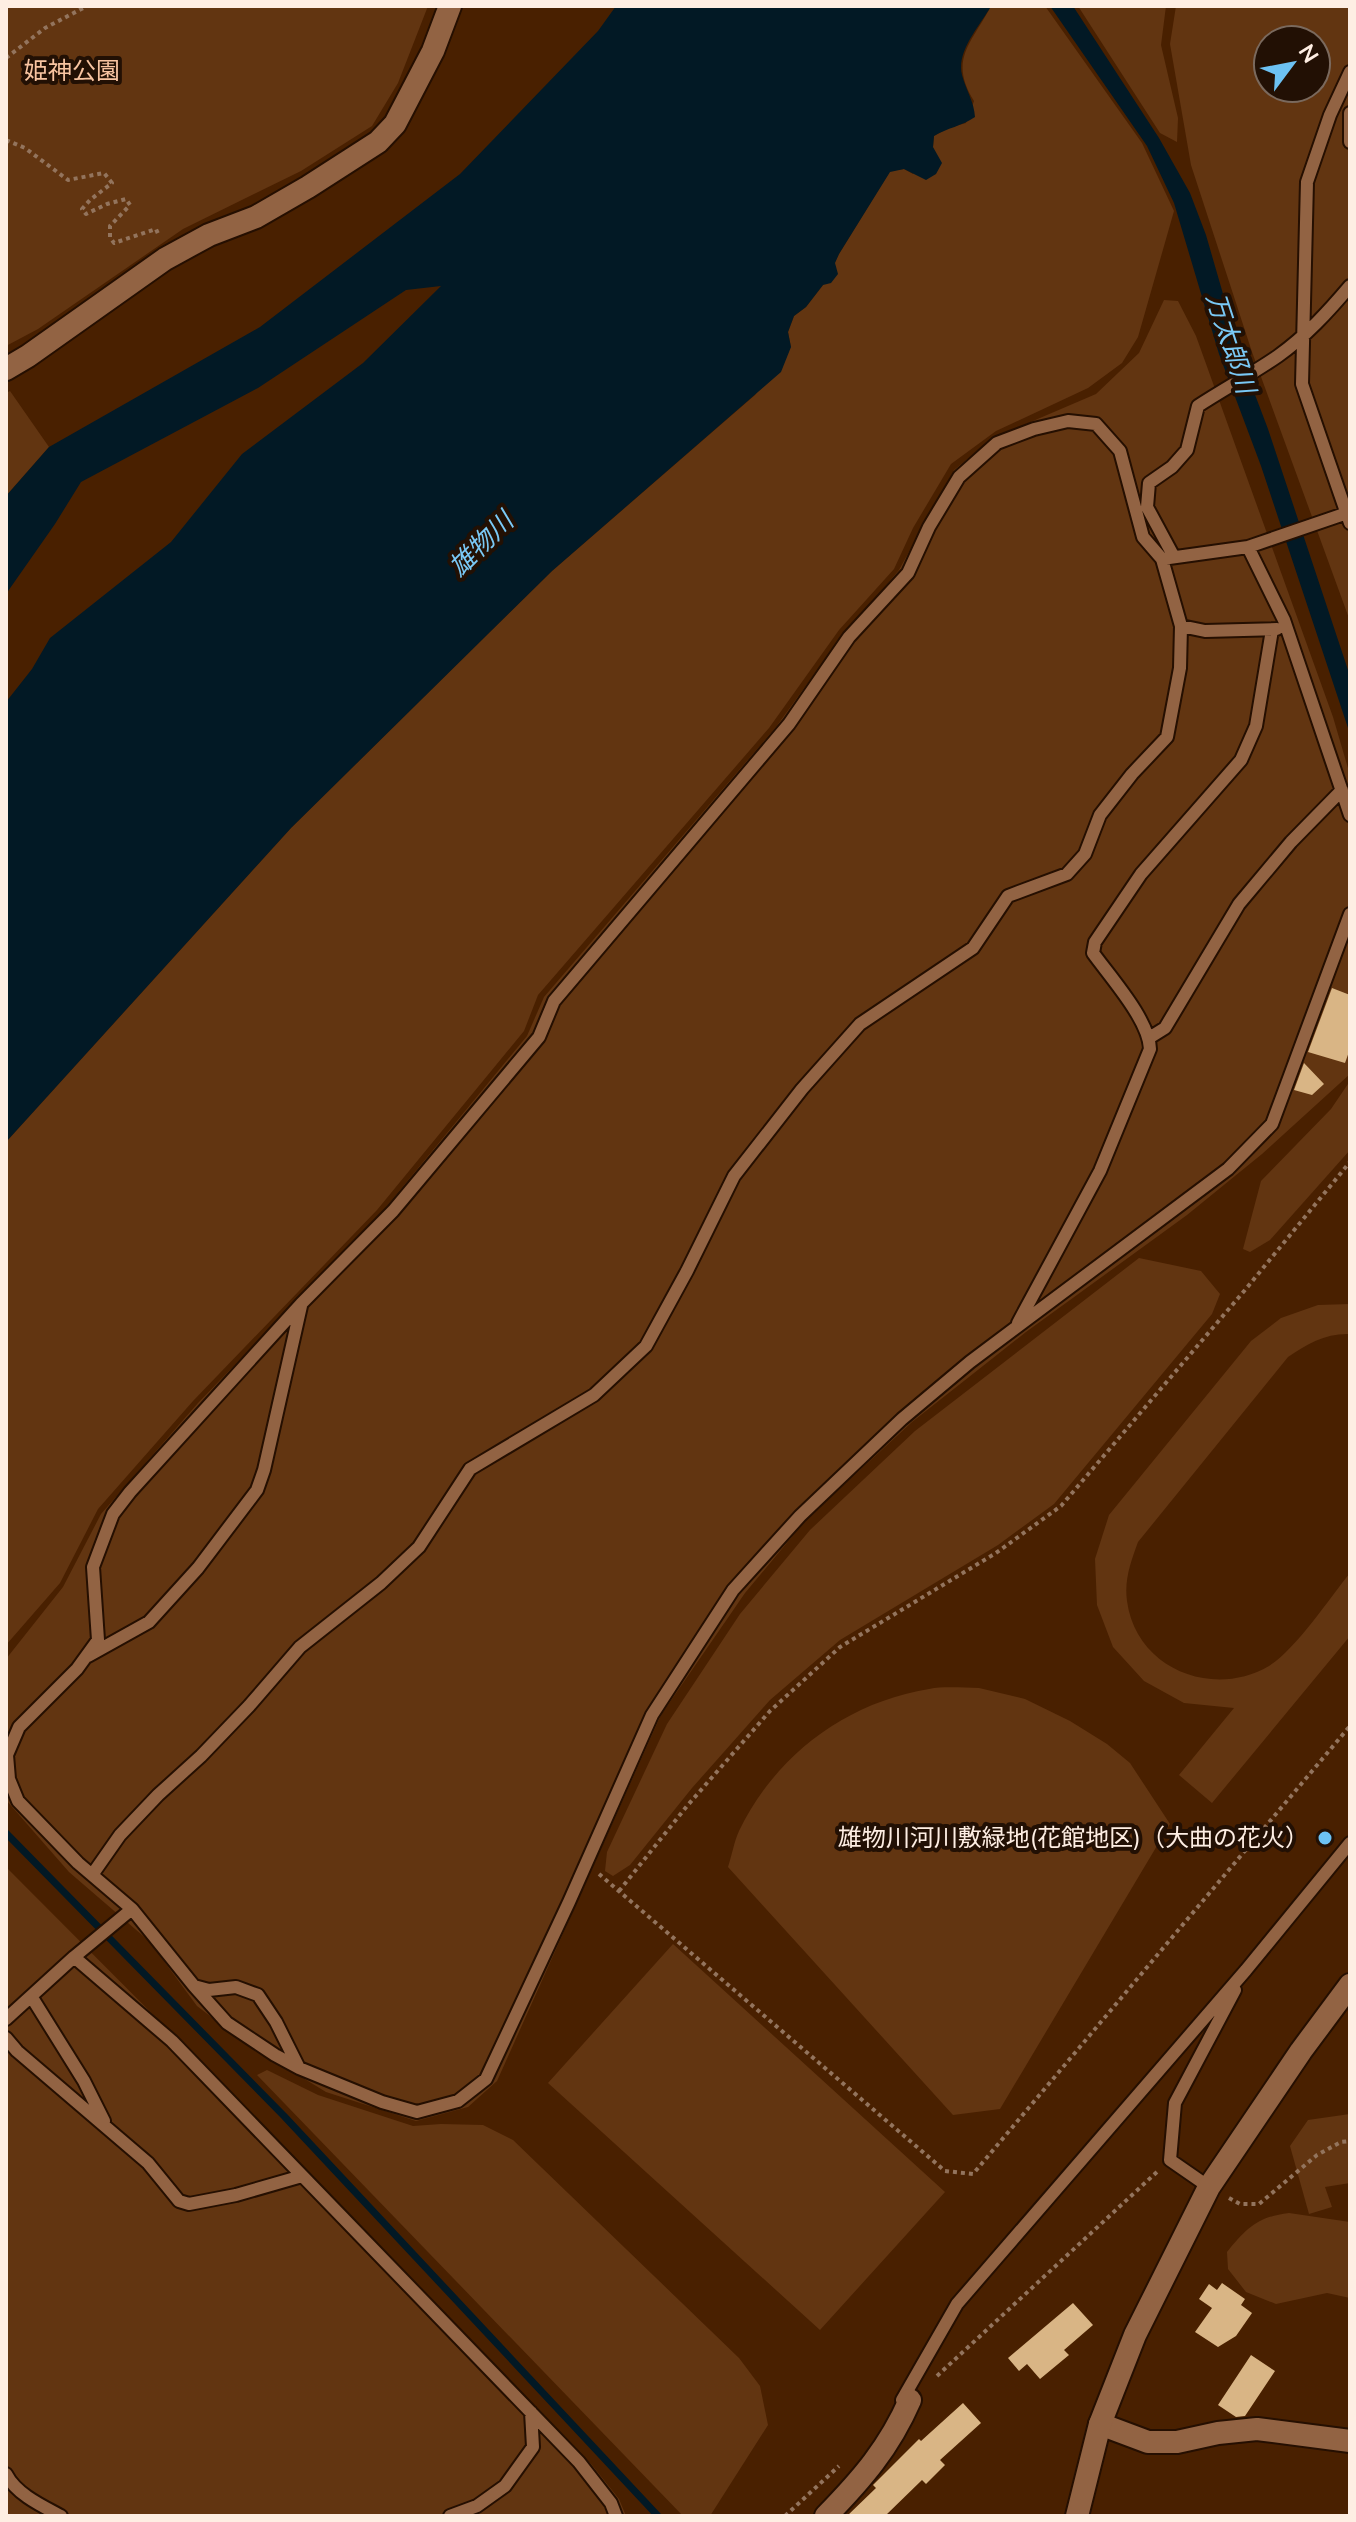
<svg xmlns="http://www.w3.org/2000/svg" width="1356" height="2522" viewBox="0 0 1356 2522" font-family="Mulish,'Noto Sans JP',sans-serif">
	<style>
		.green { fill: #623511; fill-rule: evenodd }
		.water { fill: #021925 }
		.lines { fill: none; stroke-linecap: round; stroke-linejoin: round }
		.stream { stroke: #021925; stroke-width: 7 }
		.building { fill: #d9b585 }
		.service-casing { stroke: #250f01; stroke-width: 16 }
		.minor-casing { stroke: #250f01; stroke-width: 26 }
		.tertiary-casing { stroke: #250f01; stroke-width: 26 }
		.path { stroke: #93745d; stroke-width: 4; stroke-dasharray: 4 4; stroke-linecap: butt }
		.service { stroke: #926343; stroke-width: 12 }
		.minor { stroke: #926343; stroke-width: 22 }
		.tertiary { stroke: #926343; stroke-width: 22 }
		.poi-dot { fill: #6dc2f3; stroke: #221004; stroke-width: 3 }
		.labels { text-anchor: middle; stroke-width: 8; stroke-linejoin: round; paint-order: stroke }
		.park-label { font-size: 24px; fill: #f8c4a1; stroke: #221004 }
		.poi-label { font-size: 24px; fill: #feeee3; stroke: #221004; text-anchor: end }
		.water-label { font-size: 26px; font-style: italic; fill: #7ac9f6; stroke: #221004 }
	</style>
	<rect width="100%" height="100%" fill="#492000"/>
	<path class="green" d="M6 6H428L398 83 372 126 301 171 183 229 38 329 6 346Z
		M991 6H1045L1142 143 1174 211 1138 337 1122 363 1088 388 996 431 951 464 913 528 894 569 839 630 769 728 538 995 524 1031 377 1210 193 1401 98 1509 60 1583 6 1645V1142L291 828 552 571 755 395 791 347 788 332 794 316 806 307 823 285 839 254 890 171 904 169 913 174 933 147 934 136 948 128 966 123 974 101C948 59 972 43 991 6Z
		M1078 6H1166L1161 45 1178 118 1177 142 1160 133Z
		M1176 6H1350V621L1252 352 1191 165 1170 44ZM1268 40H1316V88H1268Z
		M1164 300 1178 301 1196 336 1333 717 1350 775V1074L1262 1154 1187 1215 1026 1332 912 1422 806 1520 745 1593 661 1715 497 2081 468 2107 416 2121 326 2092 241 2040 197 2006 149 1941 69 1872 6 1800V1659L63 1587 101 1514 198 1403 381 1213 527 1036 544 997 776 727 838 641 899 570 954 470 991 439 1096 394 1139 353Z
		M10 391 49 447 6 496V393Z
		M1350 1081V1150L1270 1240 1250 1252 1243 1249 1261 1181 1331 1109Z
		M1139 1258 1201 1271 1220 1294 1212 1314 1054 1504 998 1545 840 1640 770 1700 692 1788 630 1865 613 1876 605 1871 607 1852 667 1724 740 1614 810 1530 915 1431Z
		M1350 1304V1334C1326 1333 1307 1344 1288 1357L1138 1542C1131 1561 1124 1580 1127 1601 1136 1669 1213 1699 1269 1666 1296 1649 1329 1599 1350 1573V1636L1212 1803 1179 1775 1234 1708 1184 1703 1144 1681 1113 1647 1097 1605 1095 1559 1109 1515 1251 1341 1281 1318 1318 1305Z
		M979 1688 1025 1699 1070 1721 1107 1744 1130 1763 1170 1824 1000 2109 953 2115 728 1867C732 1855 734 1842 739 1831 776 1755 845 1703 929 1689 945 1686 963 1688 979 1688Z
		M6 1867 271 2133 592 2465 619 2499 626 2516H6Z
		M673 1944 945 2192 820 2330 548 2083Z
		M267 2070 318 2095 413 2126 441 2124 483 2125 513 2140 739 2358 760 2386 768 2425 710 2516H683L257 2075Z
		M1350 2114V2183L1325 2187 1332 2207 1309 2214 1290 2146 1308 2120Z
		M1289 2213 1350 2222V2298L1327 2293 1276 2304 1246 2292 1228 2269 1227 2252C1247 2228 1257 2217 1289 2213Z"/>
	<path class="water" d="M616 6H991C980 26 956 51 962 75 966 90 974 101 975 117 962 126 947 128 934 136L933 147 942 163 936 174 926 180 904 169 890 172 839 254 835 263 838 274 831 283 823 285 806 307 794 316 788 332 791 347 781 372 552 571 291 828 6 1142V702L32 669 50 638 171 542 242 454 363 363 441 286 406 290 258 388 81 482 55 524 6 594V496L49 447 260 327 460 174 598 31Z
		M1050 6H1073L1159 138 1190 193 1206 235 1243 363 1268 429 1350 676V734L1261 466 1219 354 1174 203 1147 146Z"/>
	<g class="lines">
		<path class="stream" d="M6 1833 284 2116 658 2516"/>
	</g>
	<path class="building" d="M1332 988 1350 995V1049L1345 1063 1308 1052Z
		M1304 1063 1324 1084 1312 1095 1294 1090Z
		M1222 2283 1245 2299 1241 2305 1252 2313 1236 2336 1218 2347 1195 2332 1212 2308 1199 2299 1209 2284 1217 2290Z
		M1073 2303 1093 2325 1064 2350 1069 2355 1040 2379 1027 2364 1019 2371 1008 2358Z
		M1251 2355 1275 2371 1245 2416 1236 2417 1218 2405Z
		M963 2403 981 2423 940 2460 945 2465 926 2484 922 2480 885 2516H847L876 2488 873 2485 919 2439 921 2441Z"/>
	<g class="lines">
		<g class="service-casing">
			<path id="service" d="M1350 72 1330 115 1307 182 1302 384 1350 523
				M1350 113V142
				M1248 547 1284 620 1350 815
				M1174 557 1147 507 1149 483 1172 467 1187 450 1198 406C1224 389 1252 374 1278 356 1306 336 1328 312 1350 286
				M1162 559 1143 537 1120 451 1096 424 1068 421 1034 429 997 443 959 477 929 527 908 573 849 637 789 724 554 1001 539 1037 393 1211 301 1304 130 1492 113 1514 93 1567 98 1640 77 1669 19 1727 7 1755 9 1779 18 1801 78 1863 132 1909 194 1986 227 2023 275 2055 299 2068 382 2102 417 2112 458 2101 486 2079 569 1902 652 1715 733 1590 800 1516 902 1419 970 1362 1228 1169 1272 1124 1350 914
				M1181 626 1205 631 1277 629
				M1149 1038 1165 1028 1239 904 1291 842 1342 790
				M1018 1323 1100 1171 1150 1049C1149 1020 1111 978 1093 953L1095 942 1141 874 1241 760 1256 726 1272 630
				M88 1656 149 1622 198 1568 257 1490 264 1470 301 1306
				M92 1875 120 1835 158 1795 201 1756 249 1706 300 1647 381 1583 419 1547 470 1469 594 1395 646 1346 687 1271 734 1176 802 1089 860 1024 973 948 1008 896 1067 874 1085 854 1100 815 1132 774 1167 737 1180 668 1181 626 1162 559 1248 547 1347 513
				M74 1957 172 2041 579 2462 611 2503 616 2516
				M194 1986 209 1990 236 1987 258 1995 276 2022 299 2068
				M31 1996 84 2081 104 2121
				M6 2019 74 1957 132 1909
				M6 2038 17 2051 148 2163 179 2201 189 2204 236 2195 302 2176
				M1209 2187 1170 2160 1175 2103 1235 1990
				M902 2400 957 2304 1246 1970 1350 1843
				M6 2474C16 2494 42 2506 61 2516
				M450 2516 477 2506 505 2486 533 2447 531 2412"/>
		</g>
		<g class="minor-casing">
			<path id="minor" d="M6 369 28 356 165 259 209 235 256 217 308 187 378 142 395 124 433 51 450 6
				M1100 2424 1148 2442H1177L1218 2433 1257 2429 1350 2441
				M826 2516C862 2479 889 2448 910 2400"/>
		</g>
		<g class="tertiary-casing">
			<path id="tertiary" d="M1077 2516 1100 2424 1135 2335 1209 2187 1301 2051 1350 1985"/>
		</g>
		<path class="path" d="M6 58 45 28 87 6
			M6 140 25 148 68 180 104 173 112 183 90 200 82 209 86 214 107 204 126 199 130 205 110 226V237L114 243 156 229 159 236
			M599 1874 945 2171 973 2174 1350 1726
			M619 1891 687 1806 770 1711 840 1647 996 1553 1061 1506 1245 1290 1350 1162
			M1229 2198 1240 2204H1259L1317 2155 1341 2142 1350 2141
			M937 2376 1159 2170
			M785 2516 839 2466"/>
		<use href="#service" class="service"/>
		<use href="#minor" class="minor"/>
		<use href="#tertiary" class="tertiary"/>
	</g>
	<circle class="poi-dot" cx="1325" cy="1838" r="8"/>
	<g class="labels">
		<g class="park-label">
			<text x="72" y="79">姫神公園</text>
		</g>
		<g class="poi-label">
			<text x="1309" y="1846">雄物川河川敷緑地(花館地区)（大曲の花火）</text>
		</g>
		<g class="water-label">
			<text transform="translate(1231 343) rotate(72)" y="9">万太郎川</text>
			<text transform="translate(481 544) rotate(-45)" y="9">雄物川</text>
		</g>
	</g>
	<rect width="1356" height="2522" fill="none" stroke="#feeee3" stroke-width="16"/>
	<g transform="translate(1292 64) rotate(58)"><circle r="38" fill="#221004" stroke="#7a695d" stroke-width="2"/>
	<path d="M0-6L14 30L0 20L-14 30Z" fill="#6dc2f3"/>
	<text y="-12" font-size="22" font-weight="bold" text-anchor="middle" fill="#feeee3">N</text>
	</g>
</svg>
